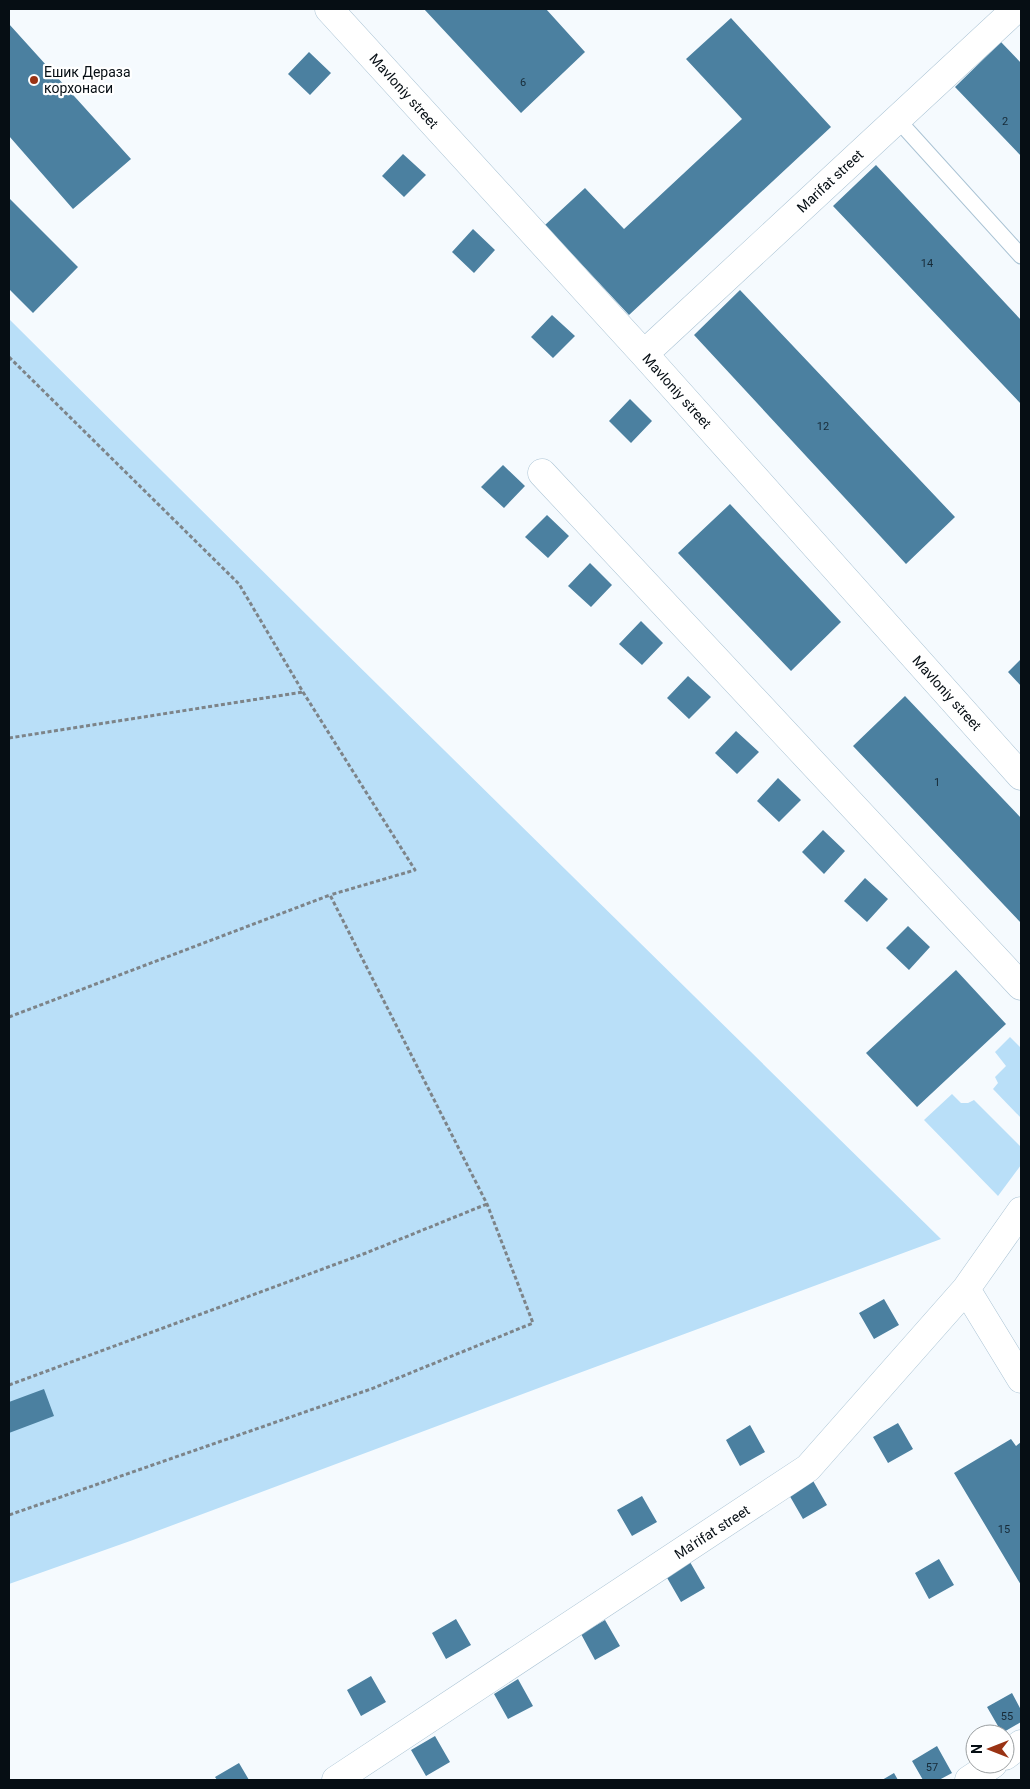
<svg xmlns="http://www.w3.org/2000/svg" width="1030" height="1789" viewBox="0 0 1030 1789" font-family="Roboto,sans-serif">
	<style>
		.green { fill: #b9dff8 }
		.building { fill: #4b80a0 }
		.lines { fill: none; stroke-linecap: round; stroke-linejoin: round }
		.service-casing { stroke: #aac3d4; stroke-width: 17 }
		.minor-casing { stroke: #aac3d4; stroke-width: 29 }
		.path { stroke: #7d8489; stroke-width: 3; stroke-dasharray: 4 2.5; stroke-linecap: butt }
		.service { stroke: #fff; stroke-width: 15 }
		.minor { stroke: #fff; stroke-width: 28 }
		.poi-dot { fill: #9a3314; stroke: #fff; stroke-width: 2 }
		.labels { text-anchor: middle; stroke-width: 4.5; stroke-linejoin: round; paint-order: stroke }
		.number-label { font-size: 11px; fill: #172a37 }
		.poi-label { font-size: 14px; fill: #060e14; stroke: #fff; text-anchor: start }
		.street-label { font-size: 14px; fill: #060e14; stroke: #fff }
	</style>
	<rect width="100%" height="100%" fill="#f5fafe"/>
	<path class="green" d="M9 319 320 628 941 1239 544 1386 133 1540 9 1584Z
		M1010 1037 1021 1048V1118L993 1089 998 1083 995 1077 1006 1066 995 1052Z
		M952 1094 961 1103H968L974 1100 1021 1147V1165L998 1196 924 1120Z"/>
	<path class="building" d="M424 9H546L585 52 521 113Z
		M731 18 831 127 629 315 545 225 585 188 624 229 742 119 686 59Z
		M9 24 131 159 73 209 9 136Z
		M1001 42 1021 63V156L955 87Z
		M309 52 331 73 310 95 288 74Z
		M403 154 426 175 404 197 382 176Z
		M876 165 1021 320V404L833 206Z
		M9 198 78 267 33 313 9 289Z
		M473 229 495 250 474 273 452 252Z
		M740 290 955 517 906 564 694 335Z
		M552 315 575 336 553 358 531 337Z
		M630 399 652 421 631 443 609 421Z
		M503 465 525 486 504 508 481 487Z
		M730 504 841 622 791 671 678 553Z
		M547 515 569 536 548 558 525 537Z
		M590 563 612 585 591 607 568 586Z
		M641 621 663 643 642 665 619 644Z
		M1021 659V686L1008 672Z
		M688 676 711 697 689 719 667 698Z
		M905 696 1021 818V923L853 746Z
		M736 731 759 752 737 774 715 753Z
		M778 778 801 800 779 822 757 801Z
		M823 830 845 851 824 874 802 852Z
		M865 878 888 899 867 922 844 901Z
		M908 926 930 947 909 970 886 948Z
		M956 970 1006 1024 917 1107 866 1053Z
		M884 1299 899 1325 874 1339 859 1313Z
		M44 1389 54 1416 9 1433V1402Z
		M898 1423 913 1449 888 1463 873 1437Z
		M750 1425 765 1452 740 1466 726 1440Z
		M1011 1439 1016 1446 1021 1442V1585L954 1473Z
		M812 1479 827 1505 803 1519 788 1493Z
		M642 1496 657 1522 632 1536 617 1510Z
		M939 1559 954 1585 929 1599 915 1573Z
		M690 1562 705 1588 681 1602 666 1576Z
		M456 1619 471 1645 446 1659 432 1633Z
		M605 1620 620 1646 595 1660 581 1634Z
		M371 1676 386 1702 361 1716 347 1690Z
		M518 1679 533 1706 508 1719 494 1694Z
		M1012 1693 1021 1710V1722L1002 1733 987 1707Z
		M435 1736 450 1762 426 1776 411 1750Z
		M937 1746 952 1773 939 1780H923L912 1761Z
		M239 1763 249 1780H217L215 1777Z
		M894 1773 898 1780H882Z"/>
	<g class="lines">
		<g class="service-casing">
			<path id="service" d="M897 119 1021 256"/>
		</g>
		<g class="minor-casing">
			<path id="minor" d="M329 9 644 354 1021 776
				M644 354 1016 9
				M542 473 1021 986
				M966 1289 1021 1379
				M1005 1756 1021 1744
				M336 1780 808 1468 966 1289 1021 1211
				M969 1780 993 1764"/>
		</g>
		<path class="path" d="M9 357 239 584 303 692 415 870 330 895
			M9 738 303 692
			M9 1017 330 895 487 1204 533 1323 371 1389 9 1515
			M9 1385 366 1253 487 1204"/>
		<use href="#service" class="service"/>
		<use href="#minor" class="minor"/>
	</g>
	<circle class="poi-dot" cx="34" cy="80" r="5"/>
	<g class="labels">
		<g class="number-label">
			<text x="523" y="86">6</text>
			<text x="1005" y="125">2</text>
			<text x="927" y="267">14</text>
			<text x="823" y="430">12</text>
			<text x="937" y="786">1</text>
			<text x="1004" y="1533">15</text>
			<text x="1007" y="1720">55</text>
			<text x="932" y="1771">57</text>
		</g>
		<g class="poi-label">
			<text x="44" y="77">Ешик Дераза<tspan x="44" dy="16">корхонаси</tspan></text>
		</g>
		<g class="street-label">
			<text transform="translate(404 91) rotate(48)" y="5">Mavloniy street</text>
			<text transform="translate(830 181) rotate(-43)" y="5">Marifat street</text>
			<text transform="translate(677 391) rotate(48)" y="5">Mavloniy street</text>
			<text transform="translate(947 693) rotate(48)" y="5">Mavloniy street</text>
			<text transform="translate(712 1532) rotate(-33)" y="5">Ma'rifat street</text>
		</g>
	</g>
	<rect width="1030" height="1789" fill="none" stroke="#060e14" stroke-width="20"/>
	<g transform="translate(990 1749) rotate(270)"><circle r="24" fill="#ffffff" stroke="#9b9fa1"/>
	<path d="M0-4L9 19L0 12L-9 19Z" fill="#9a3314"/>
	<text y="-8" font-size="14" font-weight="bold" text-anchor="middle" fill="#060e14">N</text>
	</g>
</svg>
